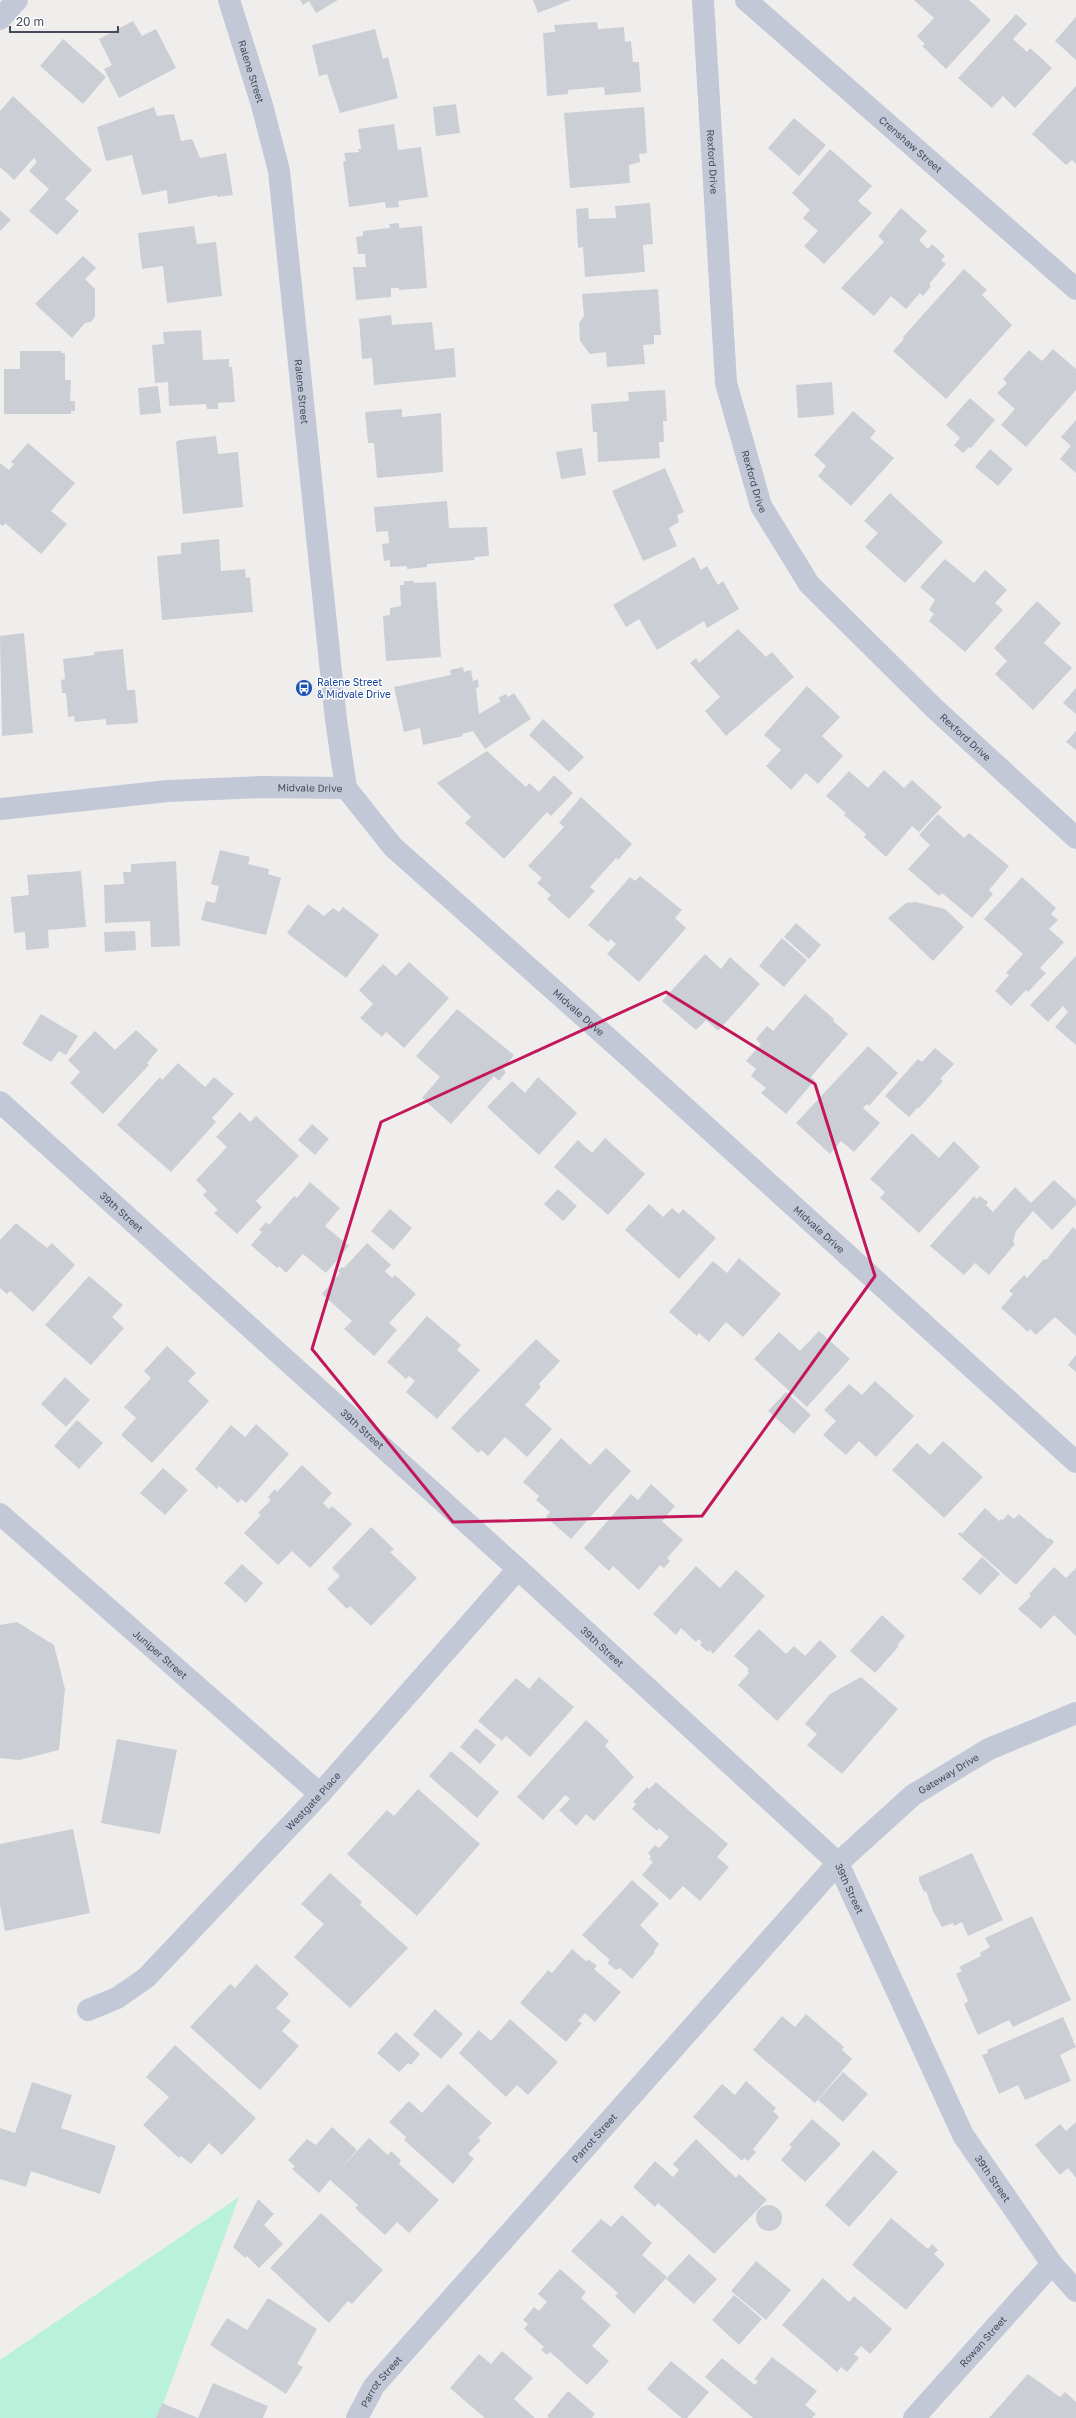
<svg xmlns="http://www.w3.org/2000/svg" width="1076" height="2418" viewBox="0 0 1076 2418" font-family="'Golos Text',sans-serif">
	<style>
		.green { fill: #b9f1dc }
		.building { fill: #ccced5 }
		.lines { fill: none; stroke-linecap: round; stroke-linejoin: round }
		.minor { stroke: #c3c8d6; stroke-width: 22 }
		.marked { fill: none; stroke: #c2185b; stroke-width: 3; stroke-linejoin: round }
		.labels { text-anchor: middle; stroke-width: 3; stroke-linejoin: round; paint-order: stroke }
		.street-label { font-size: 10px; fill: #454b5c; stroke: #fff }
		.transit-label { font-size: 10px; fill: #164399; stroke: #fff; text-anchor: start }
	</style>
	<rect width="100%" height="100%" fill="#f0eeed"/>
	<path class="green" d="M239 2197 158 2418H0V2360Z"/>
	<path class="building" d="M300 0H338L316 13 309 1 303 5Z
		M533 0H571L538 13Z
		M914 0H969L991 20 946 69 922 46 925 44 917 36 934 18Z
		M1016 14 1027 24 1013 39 1027 52 1030 48 1052 68 1015 108 1003 96 992 108 958 78Z
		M1076 17V60L1055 41Z
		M133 21 142 36 156 29 176 68 119 98 104 69 112 65 99 39Z
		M597 22 598 29 624 27 625 42 631 41 633 62H639L641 92 605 95 604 87 568 90V94L547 96 543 33 555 32 554 25Z
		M375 29 383 59 388 57 398 98 340 113 327 74 319 76 312 45Z
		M63 39 106 77 83 104 40 66Z
		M1076 86V164L1072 160 1066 165 1032 134Z
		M13 96 92 170 65 199 79 211 57 235 29 211 49 189 29 171 37 162 34 158 14 180 0 167V111Z
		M456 104 460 133 436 136 433 107Z
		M154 107 157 116 174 114 181 141 192 139 200 158 226 153 233 195 217 197V195L168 204 167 190 142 195 132 155 106 161 97 127Z
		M644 107 647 153 639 154 640 162 629 165 630 183 570 188 564 113Z
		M794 118 826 145 799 176 768 148Z
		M394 124 398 150 421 147 428 197 398 201 399 207 386 208 385 202 349 207 343 161H346L344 153 359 152 358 149H361L358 129Z
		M830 149 872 186 858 201 872 213 824 264 804 246 818 231 803 218 810 210 792 193Z
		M650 203 653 244 643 245 645 272 585 277 583 247 578 248 576 209 588 208 589 219 616 218 615 206Z
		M901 208 927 231 919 240 928 249 932 244 945 256 941 260 946 264 929 284 931 286 923 296 920 293 906 309 891 296 874 316 841 288 884 242 878 236Z
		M0 210 11 220 0 231Z
		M399 223V228L422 226 427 288 399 290V288H391V297L356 300 353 267H366L365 254H358L356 237 363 236V231L390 228 389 224Z
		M194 226 197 244 216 242 222 296 167 303 163 266 142 269 138 233Z
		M83 256 96 268 85 279 95 289V317L91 322 85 323 72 338 35 304Z
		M964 269 987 290 982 295 1012 325 946 399 893 351 904 339 903 337Z
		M658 289 661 335H654V344L643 345 645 364 607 367 606 352 590 354 580 341 579 323 584 316 582 294Z
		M391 315 392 325 432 322 435 350 454 348 456 377 374 385 372 358 362 359 359 319Z
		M201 330 203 360 229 359V367H232L235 402 218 403V409H207L206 404 169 406 168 382 155 383 152 345 164 344 163 332Z
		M1053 349 1076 369V390L1026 447 1001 425 1015 409 997 393 1007 383 1003 379 1029 350 1042 361Z
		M20 351H61V353H65V380H71L70 401H75V411H71V414H4V369H20Z
		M832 382 834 415 798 418 796 385Z
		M158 386 161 413 140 415 138 388Z
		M665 390 667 421H663L664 442H659L660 458 598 462 597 432H593L591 404 629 401 628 392Z
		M970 398 995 420 971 448 969 447 963 453 954 445 960 438 946 425Z
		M402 409V417L441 413 443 472 377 478 374 443H368L365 412Z
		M853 411 876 431 870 438 894 458 851 506 818 476 826 466 814 455Z
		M1076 420V473L1060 459 1071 446 1061 437Z
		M216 436 218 454 238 452 243 507 183 514 176 442 180 440Z
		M28 443 75 483 51 511 67 524 41 554 5 523 3 526 0 524V463L9 470 14 464 11 462Z
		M582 448 586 475 561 479 556 452Z
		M990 449 1013 469 998 486 975 467Z
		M665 468 684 512 677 515 679 522 669 528 677 546 643 561 612 491Z
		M890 493 943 542 905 583 865 547 878 533 864 521Z
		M447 501 449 528 487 527 489 556 474 557 475 560 427 564V567L407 569V566L390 567V560L384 561 382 544 389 543 388 531 376 532 374 507Z
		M219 539 221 571 245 569 246 578 250 577 253 612 162 620 157 556 181 554V543Z
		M694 557 701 570 707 566 718 585 723 581 739 609 707 628 704 621 657 650 639 619 626 627 613 605Z
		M945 559 974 583 985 570 1007 590 995 603 1003 610 965 652 929 621 934 614 929 610 935 600 920 587Z
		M404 581H414V583L436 582 441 657 386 661 383 616 390 615V608L401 606 400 585H404Z
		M1037 601 1061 623 1044 643 1072 668 1033 710 995 674 1007 661 994 648Z
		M738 629 766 657 772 652 794 677 726 736 705 711 720 697 690 663 696 658 699 663Z
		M24 633 33 733 2 736 0 636Z
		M123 649 127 690H135L138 723 106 725V719L75 722 74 716 68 717 66 693H62L61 680 65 679 63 659 94 655V652Z
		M463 667 464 672 471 670 473 681 478 679 479 687 476 688 479 714 501 701 498 698 506 694 508 697 514 693 531 719 485 749 473 731 462 734 463 736 423 745 420 728 404 732 394 687 451 675 450 670Z
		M807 686 840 717 822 736 843 756 818 784 806 773 791 790 766 766 781 750 764 735Z
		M1076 688V714L1063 703Z
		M543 719 584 757 569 772 529 735Z
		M1076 731V750L1066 742Z
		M487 751 526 787 529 783 539 792 554 775 573 793 551 816 547 812 504 859 465 823 471 817 437 783Z
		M884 770 904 788 912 780 942 807 919 832 912 826 886 857 864 837 866 834 844 815 846 813 826 796 849 771 868 788Z
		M581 797 632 844 618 860 616 858 590 887 595 891 569 919 547 899 551 895 537 883 542 878 528 866 564 827 559 823Z
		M938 814 964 838 969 833 1009 866 989 890 993 894 972 918 942 893 939 896 908 869 930 845 919 835Z
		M220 850 250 857 248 864 269 869 268 874 281 878 266 935 201 920 206 901 215 903 219 886 211 884Z
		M176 861 180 946 151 947 150 921 105 923 104 885 124 884 123 872H131V864Z
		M81 871 86 927 48 930 49 948 26 950 25 932 14 933 11 897 29 895 27 875Z
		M640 876 682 910 675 918 686 928 639 982 607 954 616 944 611 939 608 942 588 925 630 877 635 881Z
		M1022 877 1056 908 1051 914 1058 920 1049 929 1064 942 1040 968 1046 973 1028 992 1026 990 1011 1006 995 991 1009 975 1006 973 1023 954 984 919Z
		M916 902 945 909 964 927 933 961 888 918 906 903Z
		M308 904 324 916 333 908 339 912 343 907 379 935 346 978 287 933Z
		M796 923 821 945 809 959 784 937Z
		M135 931 136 950 105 952 104 932Z
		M782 938 807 960 784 987 759 966Z
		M705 954 721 969 730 957 760 984 718 1031 706 1020 696 1030 662 1001Z
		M1076 956V1045L1055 1027 1068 1012 1063 1006 1048 1022 1030 1005Z
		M409 962 449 998 404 1048 386 1032 382 1037 360 1018 373 1004 359 990 383 964 396 976Z
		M805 994 834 1019 833 1021 848 1034 811 1077 815 1080 786 1114 761 1093 766 1088 751 1076 756 1069 746 1061 761 1044 756 1039 767 1026 773 1031Z
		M457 1009 514 1055 503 1069 506 1072 499 1081 494 1076 451 1124 422 1098 440 1077 416 1056Z
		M41 1014 78 1036 66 1055 59 1051 51 1062 22 1044Z
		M136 1030 158 1050 147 1063 149 1065 103 1114 70 1083 80 1072 68 1060 95 1031 115 1050Z
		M868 1046 898 1073 869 1106 867 1104 863 1108 880 1123 854 1152 841 1141 830 1154 796 1123Z
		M935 1048 954 1064 940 1079 943 1081 919 1108 918 1107 909 1117 885 1096 918 1059 922 1062Z
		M178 1063 205 1087 214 1077 234 1094 212 1118 216 1122 171 1172 117 1125 160 1077 162 1080Z
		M538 1077 577 1113 539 1155 487 1107 512 1081 525 1093Z
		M240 1112 250 1122 256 1116 299 1156 256 1201 262 1207 237 1234 214 1213 218 1210 203 1195 207 1191 196 1180 227 1147 216 1137Z
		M312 1124 329 1139 315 1155 298 1140Z
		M912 1133 939 1158 954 1141 980 1167 919 1233 880 1198 885 1192 870 1179Z
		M605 1138 645 1174 608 1215 554 1167 578 1140 592 1153Z
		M1054 1180 1076 1200V1205L1052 1230 1033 1211 1016 1231 1013 1242 1015 1244 989 1275 975 1263 964 1275 930 1246 974 1196 977 1199 980 1196 988 1202 986 1205 993 1212 1015 1187 1031 1203Z
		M310 1182 340 1208 325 1226 349 1246 326 1273 303 1254 286 1273 279 1266 277 1268 251 1245 262 1232 259 1230 266 1222 269 1225 294 1196 297 1198Z
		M558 1189 577 1206 563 1221 544 1204Z
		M649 1204 663 1217 672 1208 679 1214 683 1209 716 1238 679 1279 625 1230Z
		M390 1209 412 1228 393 1250 371 1231Z
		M16 1223 47 1248 52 1243 75 1265 33 1312 10 1291 7 1294 0 1288V1240Z
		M1073 1227 1076 1230V1336L1055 1317 1036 1335 1030 1329 1028 1332 1001 1308 1013 1294 1009 1291 1024 1275 1027 1278 1044 1259 1046 1260Z
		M367 1243 391 1265 385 1271 392 1278 395 1275 416 1294 389 1323 397 1330 374 1356 344 1329 352 1321 322 1294 340 1273 338 1271 342 1267 344 1268Z
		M739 1258 781 1294 743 1337 726 1322 709 1342 699 1333 697 1336 669 1312 713 1261 727 1273Z
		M89 1276 123 1305 112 1317 124 1328 91 1365 45 1325Z
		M427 1316 461 1345 457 1350 480 1370 437 1419 406 1392 415 1381 409 1376 406 1379 387 1362Z
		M819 1331 850 1359 807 1407 754 1359 779 1332 800 1351Z
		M536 1339 560 1361 539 1384 541 1387 525 1405 552 1429 527 1457 505 1437 488 1456 481 1450 478 1453 451 1428Z
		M167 1346 196 1373 188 1381 209 1401 152 1463 121 1435 136 1418 124 1407 151 1378 144 1371Z
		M1076 1355V1372L1068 1365Z
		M65 1377 90 1400 66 1427 41 1404Z
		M875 1381 914 1416 876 1457 859 1441 846 1455 823 1435 836 1421 824 1410 849 1384 862 1395Z
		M786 1392 811 1415 794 1434 768 1411Z
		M77 1420 103 1443 79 1469 54 1446Z
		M256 1424 289 1454 246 1503 241 1499 238 1503 219 1486 217 1489 195 1469 231 1425 245 1437Z
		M561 1438 590 1465 606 1448 631 1471 571 1539 546 1517 550 1512 536 1500 539 1496 523 1482Z
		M943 1441 983 1477 944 1518 892 1470 917 1443 930 1455Z
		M302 1465 332 1493 323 1503 329 1509 332 1506 352 1524 310 1568 292 1551 278 1565 244 1533 261 1515 258 1513 271 1500 268 1497 275 1489 277 1492Z
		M163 1468 188 1490 165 1515 140 1493Z
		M651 1484 675 1506 662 1521 683 1540 667 1558 670 1561 664 1568 660 1565 639 1590 613 1566 609 1571 584 1548 631 1494 638 1500Z
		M985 1508 999 1521 1001 1519 1003 1520 1008 1514 1014 1519 1019 1514 1048 1539 1050 1538 1054 1542 1016 1585 958 1534 960 1532 962 1534Z
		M371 1527 394 1549 390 1552 417 1578 371 1626 350 1606 347 1609 327 1589 340 1576 332 1568Z
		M982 1557 1000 1574 980 1595 962 1579Z
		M242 1564 263 1583 246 1603 224 1583Z
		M696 1566 720 1588 736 1570 765 1596 713 1654 710 1650 708 1652 700 1645 702 1642 698 1639 696 1642 681 1628 676 1635 653 1614Z
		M1054 1567 1066 1578 1076 1568V1636L1054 1615 1041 1629 1018 1609 1031 1596 1029 1594Z
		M882 1615 905 1636 897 1645 899 1646 875 1673 850 1651Z
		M17 1622 54 1645 65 1689 59 1750 19 1760 0 1758V1625Z
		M759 1629 786 1654 794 1646 805 1656 820 1640 837 1656 777 1721 738 1685 749 1673 747 1671 749 1669 734 1656Z
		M539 1677 574 1707 530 1757 506 1736 502 1741 478 1721 516 1678 529 1689Z
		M861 1677 898 1709 842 1774 807 1745 817 1734 805 1724 830 1694Z
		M586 1720 609 1741 605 1746 634 1777 594 1821 586 1814 576 1826 559 1810 570 1799 565 1795 543 1820 517 1797Z
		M476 1728 496 1745 480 1764 460 1747Z
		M117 1739 177 1750 160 1834 101 1823Z
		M451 1751 499 1792 477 1818 429 1776Z
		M656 1782 728 1844 717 1857 729 1867 700 1901 683 1886 670 1900 642 1875 653 1862 649 1859 651 1857 648 1853 655 1845 659 1848 669 1837 659 1828 657 1831 632 1809 636 1804 633 1802 647 1787 649 1789Z
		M418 1789 480 1844 417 1916 347 1854 387 1810 394 1816Z
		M73 1829 90 1913 5 1931 0 1905V1844Z
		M972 1853 1003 1920 968 1936 962 1922 954 1926 953 1923 942 1927 933 1911 926 1891 924 1892 919 1881V1877Z
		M330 1873 362 1902 360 1905 408 1948 350 2008 294 1957 324 1924 301 1904Z
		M632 1880 659 1904 640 1925 659 1944 654 1951 655 1952 632 1979 620 1968 616 1970 607 1963 610 1960 582 1935Z
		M1032 1916 1071 2000 1013 2027 1009 2020 978 2035 964 2004 968 2001 956 1974 962 1971 959 1967 981 1956 980 1953 990 1947 985 1938Z
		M572 1949 587 1962 588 1959 597 1966 594 1969 621 1992 595 2022 585 2013 578 2021 582 2023 566 2042 520 2003 548 1970 552 1973Z
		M256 1964 289 1994 276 2008 291 2021 282 2031 299 2046 260 2090 190 2027 230 1984 235 1988Z
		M435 2009 463 2034 441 2059 413 2035Z
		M806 2014 844 2047 842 2050 852 2059 815 2103 753 2050 782 2016 795 2027Z
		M1063 2017 1076 2047 1060 2055 1071 2081 1025 2100 1018 2085 999 2094 982 2055 988 2053 987 2050Z
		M510 2019 558 2062 528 2095 517 2085 506 2097 459 2053 479 2030 491 2041Z
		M396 2032 420 2054 411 2065 408 2063 399 2072 377 2053Z
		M175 2045 256 2118 222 2155 209 2143 191 2164 181 2156 179 2158 143 2125 169 2097 146 2077Z
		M843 2072 868 2094 843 2122 818 2100Z
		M746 2081 776 2108 773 2111 779 2117 753 2149 756 2152 748 2161 744 2158 742 2161 693 2117 722 2084 735 2095Z
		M32 2082 72 2095 61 2128 116 2146 100 2194 31 2171 26 2187 0 2179V2128L15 2133Z
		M448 2084 492 2123 478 2138 481 2140 468 2154 474 2159 453 2184 404 2140 406 2137 389 2122 409 2101 422 2113Z
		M812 2119 841 2144 805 2182 781 2160 792 2147 789 2145Z
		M1076 2122V2178L1068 2168 1060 2175 1035 2145 1060 2124 1066 2131Z
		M332 2127 357 2150 339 2171 369 2138 388 2155 391 2151 401 2160 399 2164 439 2200 409 2233 397 2222 385 2235 355 2208 358 2205 330 2180 319 2193 292 2169 295 2166 288 2160 307 2139 316 2145Z
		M696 2139 736 2178 739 2174 767 2200 714 2254 658 2203 655 2207 633 2187 655 2161 673 2177 679 2170 673 2164Z
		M873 2150 898 2172 849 2227 825 2205Z
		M258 2199 274 2214 264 2225 283 2244 259 2268 247 2256 245 2258 233 2247Z
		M756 2218a13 13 0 1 1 26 0a13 13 0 1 1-26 0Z
		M321 2213 383 2270 352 2304 348 2301 329 2323 270 2268Z
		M622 2215 652 2243 642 2255 667 2277 634 2314 615 2296 618 2293 571 2251 601 2219 611 2227Z
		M891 2218 928 2249 932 2244 938 2250 934 2254 945 2264 906 2310 852 2265Z
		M689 2254 717 2279 694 2304 666 2279Z
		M756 2261 791 2290 766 2320 731 2291Z
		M560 2269 586 2292 581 2298 611 2325 592 2346 609 2361 587 2385 550 2352 547 2355 541 2350 544 2347 524 2329 528 2324 523 2320 534 2307 539 2311 547 2302 538 2294Z
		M823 2278 849 2302 854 2296 892 2329 870 2354 861 2346 854 2354 859 2358 847 2372 841 2367 837 2372 782 2325Z
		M734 2295 762 2319 739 2345 712 2320Z
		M268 2298 317 2329 297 2364 303 2367 286 2394 210 2345 227 2318 247 2330Z
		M502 2351 533 2378 514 2399 535 2418H485L450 2388 479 2354 491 2364Z
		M772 2357 817 2391 805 2405 816 2414 812 2418H753L705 2377 722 2358 755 2385 758 2381 754 2379Z
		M671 2361 709 2392 687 2418H682L647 2389Z
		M1028 2374 1060 2397 1065 2392 1076 2402V2418H989Z
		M213 2383 268 2406 263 2418H156L162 2403 198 2418Z
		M568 2391 595 2414 592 2418H549L547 2416Z"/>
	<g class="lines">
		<g class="minor">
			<path id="s1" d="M229 0 262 105 279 171 336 720 346 788"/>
			<path id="s2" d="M703 0 726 383 761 506 809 584 934 708 1076 838"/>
			<path id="s3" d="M746 0 1076 289"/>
			<path d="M0 19 17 0"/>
			<path id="s4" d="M346 788 393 847 627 1055 1076 1462"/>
			<path id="s5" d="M0 809 168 791 260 787 346 788"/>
			<path id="s6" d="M0 1102 518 1569 838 1863 963 2135 1052 2264 1076 2291"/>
			<path id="s7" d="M0 1514 320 1794"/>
			<path id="s8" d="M88 2010 117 1998 146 1978 320 1794 518 1569"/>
			<path id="s9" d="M357 2418 374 2386 838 1863 913 1795 989 1749 1076 1713"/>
			<path id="s10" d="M914 2418 1052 2264"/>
		</g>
	</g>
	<path class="marked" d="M666 992 815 1084 875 1276 702 1516 453 1522 312 1349 381 1122Z"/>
	<defs>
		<g id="bus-disc" transform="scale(0.9)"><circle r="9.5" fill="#1a4fb4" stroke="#fff"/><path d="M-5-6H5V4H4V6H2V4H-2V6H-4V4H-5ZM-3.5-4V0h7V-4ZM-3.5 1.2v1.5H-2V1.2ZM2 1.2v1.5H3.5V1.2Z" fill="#fff"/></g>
	</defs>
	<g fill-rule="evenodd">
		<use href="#bus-disc" x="304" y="688"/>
	</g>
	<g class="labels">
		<g class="street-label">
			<text dy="4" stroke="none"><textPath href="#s1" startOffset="75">Ralene Street</textPath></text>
			<text dy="4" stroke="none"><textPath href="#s3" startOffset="219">Crenshaw Street</textPath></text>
			<text dy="4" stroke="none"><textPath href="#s2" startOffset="162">Rexford Drive</textPath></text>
			<text dy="4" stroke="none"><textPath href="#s1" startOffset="400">Ralene Street</textPath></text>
			<text dy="4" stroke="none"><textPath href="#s2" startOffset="486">Rexford Drive</textPath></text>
			<text dy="4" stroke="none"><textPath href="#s2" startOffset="822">Rexford Drive</textPath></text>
			<text dy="4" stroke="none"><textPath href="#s5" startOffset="311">Midvale Drive</textPath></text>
			<text dy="4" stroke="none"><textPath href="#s4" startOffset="324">Midvale Drive</textPath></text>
			<text dy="4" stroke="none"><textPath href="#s6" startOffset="164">39th Street</textPath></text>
			<text dy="4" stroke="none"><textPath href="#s4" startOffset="648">Midvale Drive</textPath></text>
			<text dy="4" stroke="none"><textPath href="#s6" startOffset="488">39th Street</textPath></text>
			<text dy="4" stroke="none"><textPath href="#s6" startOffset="812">39th Street</textPath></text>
			<text dy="4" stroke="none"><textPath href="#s7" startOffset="213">Juniper Street</textPath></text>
			<text dy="4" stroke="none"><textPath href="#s9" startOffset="878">Gateway Drive</textPath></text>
			<text dy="4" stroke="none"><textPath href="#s8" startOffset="310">Westgate Place</textPath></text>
			<text dy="4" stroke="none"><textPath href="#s6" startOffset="1160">39th Street</textPath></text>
			<text dy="4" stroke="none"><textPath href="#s9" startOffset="368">Parrot Street</textPath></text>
			<text dy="4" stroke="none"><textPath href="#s6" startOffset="1484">39th Street</textPath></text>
			<text dy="4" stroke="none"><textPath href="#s10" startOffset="103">Rowan Street</textPath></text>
			<text dy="4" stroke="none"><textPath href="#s9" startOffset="44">Parrot Street</textPath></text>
		</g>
		<g class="transit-label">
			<text x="317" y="686">Ralene Street<tspan x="317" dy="12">&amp; Midvale Drive</tspan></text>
		</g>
	</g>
	<path d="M10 26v6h108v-6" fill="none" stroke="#454b5c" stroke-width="2"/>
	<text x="16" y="26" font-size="12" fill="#454b5c" stroke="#ffffff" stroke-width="3" paint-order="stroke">20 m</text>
</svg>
